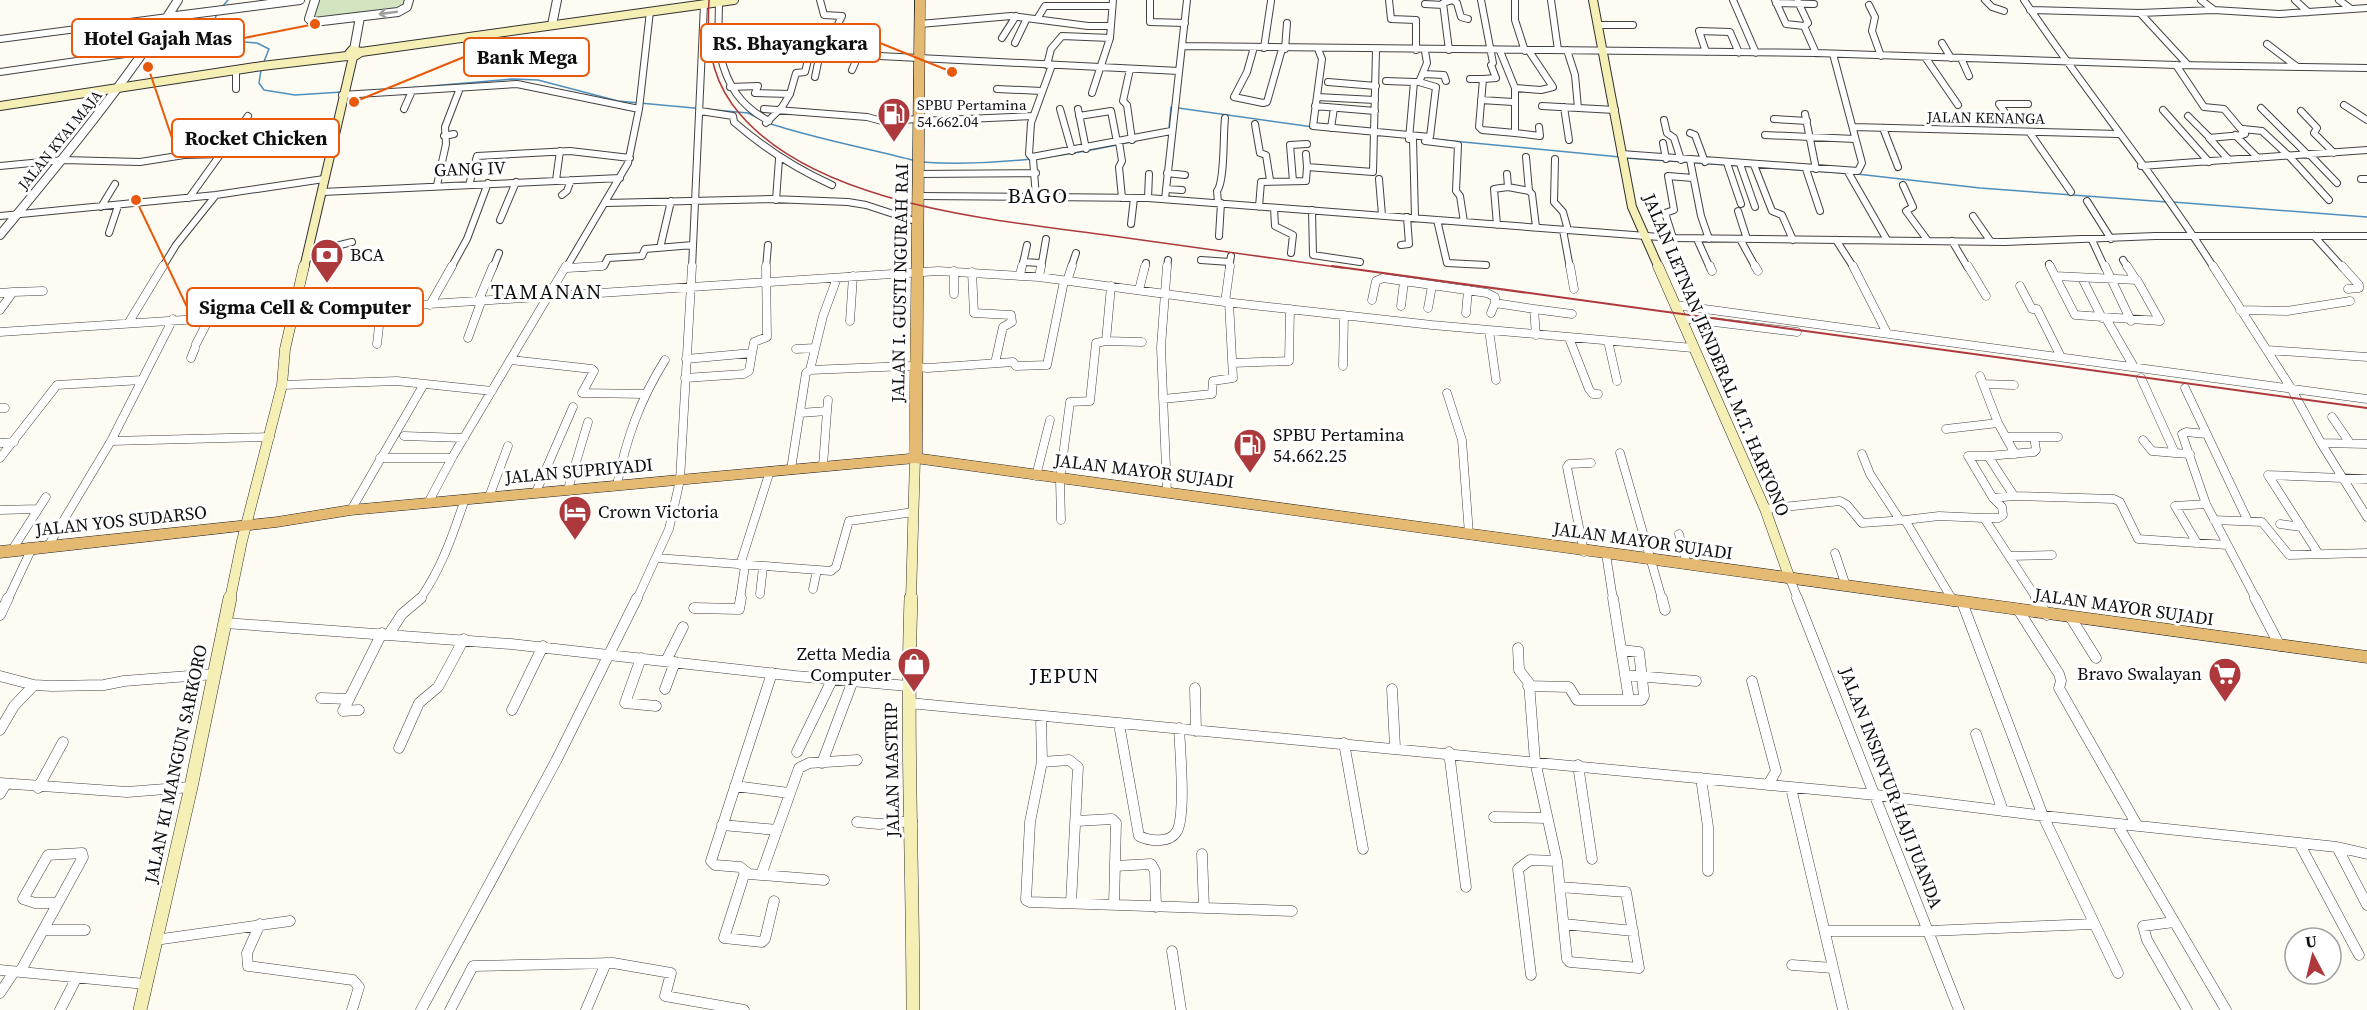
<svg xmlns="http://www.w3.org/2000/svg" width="2367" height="1010" viewBox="0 0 2367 1010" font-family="'Source Serif 4',serif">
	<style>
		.green { fill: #d2e4c0 }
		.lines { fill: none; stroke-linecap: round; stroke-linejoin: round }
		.stream { stroke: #4e8ebc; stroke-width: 1.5 }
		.minor-far2-casing { stroke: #424242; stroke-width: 8 }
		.minor-far1-casing { stroke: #424242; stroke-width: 9 }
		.minor-casing { stroke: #424242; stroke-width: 11 }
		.tertiary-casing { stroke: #424242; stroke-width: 10 }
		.secondary-far2-casing { stroke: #313131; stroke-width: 10 }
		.secondary-far1-casing { stroke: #313131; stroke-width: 11 }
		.secondary-casing { stroke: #313131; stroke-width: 14 }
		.trunk-casing { stroke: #202020; stroke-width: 1 }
		.minor-far2 { stroke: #fff; stroke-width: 6 }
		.minor-far1 { stroke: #fff; stroke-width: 8 }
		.minor { stroke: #fff; stroke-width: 10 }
		.tertiary { stroke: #fff; stroke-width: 8 }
		.secondary-far2 { stroke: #f5efb6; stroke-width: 8 }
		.secondary-far1 { stroke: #f5efb6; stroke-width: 10 }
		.secondary { stroke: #f5efb6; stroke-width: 13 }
		.trunk { fill: #e4b972; fill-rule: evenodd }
		.rail-far1 { stroke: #ad393c; stroke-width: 1.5 }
		.rail { stroke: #ad393c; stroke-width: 2 }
		.oneway { stroke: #9f9f9f }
		.labels { text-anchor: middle; stroke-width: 6; stroke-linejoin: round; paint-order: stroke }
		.far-poi-label { font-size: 15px; fill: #0f0f0f; stroke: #fff; text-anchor: start }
		.far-street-label { font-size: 15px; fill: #0f0f0f; stroke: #fff }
		.street-label { font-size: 18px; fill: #0f0f0f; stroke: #fff }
		.poi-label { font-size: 18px; fill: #0f0f0f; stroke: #fff; text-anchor: start }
		.quarter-label { font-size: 21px; letter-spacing: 1.5px; fill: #0f0f0f; stroke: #fff }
		.leader { fill: none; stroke: #e8590c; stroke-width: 2 }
		.callout-dot { fill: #e8590c; stroke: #fff; stroke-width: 2 }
		.callout { fill: #fff; stroke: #e8590c; stroke-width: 2 }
		.callout-label { font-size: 20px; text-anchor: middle; font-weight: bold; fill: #0f0f0f }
	</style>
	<rect width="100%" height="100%" fill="#fdfbf2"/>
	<path class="green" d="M316 0H405L403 7 313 20Z"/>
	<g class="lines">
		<path class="stream" d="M222 7 228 0
			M217 14 213 23 218 34 234 41 257 43 269 49 263 64
			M261 70 259 83 264 90 295 95 342 92
			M408 88 512 79 538 80 618 101 748 113 760 119
			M768 123C816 139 867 148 916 161
			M1169 128 1171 107 1313 127
			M1432 139 1620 157
			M1626 158 1857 174 1980 188 2167 202
			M921 162C997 167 1070 156 1144 139
			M2173 202 2367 217"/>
		<g class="minor-far2-casing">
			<path id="minor-far2" d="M820 0 824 15 842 16 824 53
				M1150 0V22L1185 23
				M1389 0 1391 19 1416 20V50
				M1453 0 1457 3 1461 17 1468 19
				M1481 0 1493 63 1491 65 1496 78 1483 79 1479 127 1482 130 1515 133V88L1500 51
				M1515 0V20L1525 51
				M1551 0 1558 50
				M1733 0 1756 53
				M1775 0 1786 24 1804 26 1816 53
				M1985 0 1992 7 2004 11
				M2024 0C2085 91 2155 175 2214 268
				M2201 0 2214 10
				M2295 0 2308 12
				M2339 0 2351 9
				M719 2 718 52 723 55 820 53 1179 71
				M1798 2 1808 23 1804 26
				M1776 3 1814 4
				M1425 4 1443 5
				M1869 5 1875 17 1872 31 1881 56
				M2030 10 2140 13 2214 10 2279 14 2367 8
				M2140 13 2188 65
				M1037 19 1045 6H1112
				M920 24 1011 16 1088 26H1111
				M1598 25H1633
				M717 38 758 35
				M1002 38 1016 16
				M0 39 168 17
				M1015 43 1027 18
				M1942 43 1951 58
				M2267 44 2296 66
				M1182 46 1816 53 2176 65 2367 68
				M1254 47 1247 72 1234 97 1263 103 1267 102 1282 49
				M1264 48 1271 1
				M1285 49 1287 23
				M1318 49 1322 59 1313 126 1430 137 1436 87 1419 82
				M1449 50 1443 3 1453 0
				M1567 50 1575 75 1578 108
				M1706 52 1699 31 1730 32 1739 53
				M720 54C727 85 740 106 769 121
				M1925 57 1958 105
				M1961 58 1969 76
				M1047 65 1051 49 1062 36 1110 38
				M2176 65 2204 107 2224 109 2245 134 2242 135 2209 138 2229 160
				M1130 69 1123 101 1127 105 1132 140
				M236 70V89
				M852 70 858 56
				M0 72 146 51
				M1423 74 1444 75 1446 81
				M815 77 820 53
				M1470 79H1483
				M1386 81 1414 82
				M1328 82 1376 86
				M730 87 758 86 755 93 790 94 796 73 805 72 810 52
				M1515 88 1541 90 1553 87 1529 51
				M997 89 1042 91
				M1092 93 1110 38 1113 0
				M342 95 517 84 639 109
				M1317 97 1375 100
				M1481 100 1513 102
				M2028 104H1999L2009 118H2038
				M2344 105 2367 120
				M1315 106 1375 111
				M1542 106 1615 110
				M1564 107 1569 140
				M2261 108 2308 155
				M404 109 412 91
				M764 109 867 117 882 121 919 119
				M1060 109 1072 151
				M1078 109 1086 149
				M2163 110 2209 162
				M700 111 733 116 734 122C764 148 796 169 832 185
				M2301 111 2317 128 2314 133 2334 153
				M1805 114 1816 169
				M1079 116 1111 111 1117 142
				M2188 116 2209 137
				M1774 119 1807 121
				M1664 120 1667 133 1674 138 1681 160
				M919 121 1033 116
				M766 123 782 107 790 94
				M1255 124 1260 153 1266 155 1270 180
				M1853 127 2118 134
				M1331 128 1334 108
				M1883 128 1898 167
				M2243 129 2262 131 2289 156 2329 200
				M1515 133 1540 136 1539 127
				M1690 133 1695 135 1705 162
				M2030 133 2071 192
				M1765 135 1855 139
				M2235 135 2258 158
				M444 136 454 134
				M1409 139 1414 82H1419L1427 63 1425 51
				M1413 139 1415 217
				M1425 141 1458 145 1456 191 1460 196 1464 222
				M1119 142 1122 161 1119 167 1122 198
				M1663 143 1666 159
				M1306 154 1307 167
				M1621 154 1858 171 1862 163 1833 54
				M2310 155 2337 183
				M1032 157 1171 131
				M1526 157 1529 191 1532 194 1536 227
				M1555 159 1554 202 1563 212 1568 230
				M1690 160 1701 216 1709 239
				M1727 163 1741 204
				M1740 164 1755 207
				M1754 165 1772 211 1782 215 1793 240
				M0 166 63 160 140 162 184 155 222 154
				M2141 166 2367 150
				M1806 169 1820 211
				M1848 172 1887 240
				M1167 173 1185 175
				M919 174 1036 173
				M1507 174 1508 187
				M1379 179 1382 215
				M2361 179H2367
				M556 180 560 151
				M1293 181 1290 145 1307 144
				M437 185 446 144 445 127 460 88
				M469 185 477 156 570 151 630 158
				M1903 185 1913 207 1906 211 1928 241
				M1166 189 1182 190
				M322 192 620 178
				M562 195 567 191 571 180
				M919 196 1148 198 1673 238 2005 242 2155 236H2367
				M1036 197 1033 159 1029 154 1031 123 1052 65
				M189 198 248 116
				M1148 198 1149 174
				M1165 199 1187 0
				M776 200 779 159
				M2087 201 2111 239
				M1218 202 1217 191C1225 182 1223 134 1225 118
				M606 203 772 199 848 202 866 205 918 222
				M101 207 115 184
				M1259 207 1261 182 1306 181 1307 167 1373 172 1376 50
				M1274 208 1275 226 1293 235 1291 253
				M1312 210 1313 255 1360 262
				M1738 211 1747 239
				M0 216 216 195 324 179
				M1973 216 1991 242
				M500 220 516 182
				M1437 220 1447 263 1486 265
				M1131 224 1134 198
				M1497 225 1494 189 1508 187 1529 191
				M1563 230 1570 268
				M109 233 118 206
				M1219 236 1221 203
				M2314 236 2343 268
				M1673 238 1665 213 1674 210 1668 176 1693 178
				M1697 239 1710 268
				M1740 239 1756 268
				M1836 240 1854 268
				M2092 240 2105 268
				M1952 241 1968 268
				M1401 245 1409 244 1407 217
				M660 248 671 201
				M306 258 331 253 336 246 352 242
				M1201 260 1230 262
				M2123 260 2128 268
				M1023 262 1040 263
				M2049 264 2051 268
				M162 268 176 245 216 195
				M451 268 467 239 488 183
				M493 268 499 253
				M566 268 628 163 639 109 650 11
				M575 268 604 266 608 258 642 256 645 249 693 245
				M692 268 704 4
				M766 268 768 245
				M1022 268 1027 245
				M1041 268 1046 239
				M1071 268 1076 253
				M1145 268 1146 263
				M1167 268 1168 260
				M1229 268 1231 256"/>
		</g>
		<g class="minor-far1-casing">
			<path id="minor-far1" d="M1570 266 1574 289
				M1710 266 1712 271
				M1755 266 1758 271
				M1853 266 1887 333
				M1968 266 1986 296
				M2050 266 2055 276
				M2105 266 2131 321
				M2127 266 2136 280
				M2213 266 2291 388 2321 443 2367 517
				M2342 266 2359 285V288L2348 289
				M567 268 602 266
				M954 271V294
				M972 272 974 313 1011 315 1012 322 1003 327 995 363
				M1020 275 1022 266
				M2055 276 2137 280 2160 321 2075 315Z
				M1039 277 1041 266
				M837 278 823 316 810 370 907 366 928 368 1013 362 1016 366 1047 365 1064 281
				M2082 278 2102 318
				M1067 281 1072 266
				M2020 286 2032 309H2037L2060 355
				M1139 290 1145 266
				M13 292 43 291
				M0 293 13 292 0 310
				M1372 300 1376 281 1383 278 1487 293 1495 297V303L1534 309 1536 335
				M478 302 493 266
				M1225 302 1230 266
				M430 305 452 266
				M1675 305 2367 399
				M1401 306 1404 282
				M1428 308 1432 286
				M1534 309 1572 314
				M2240 310 2287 311 2350 301
				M1466 313 1468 290
				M1491 313 1495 303
				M1681 318 1797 332
				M850 321 853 276
				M129 322 163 266
				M2108 322 2134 367
				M1489 330 1496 380
				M0 332 938 271 1039 277 1225 302 1432 325 1693 348
				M468 338 481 302
				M1569 338 1589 389 1593 394H1598
				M1106 341 1142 342
				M1608 341 1617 381
				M196 344 210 317
				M377 344 381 308
				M796 349 815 348
				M2267 350 2367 357
				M191 358 195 348
				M686 359 752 353
				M511 360 592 369 594 371 582 393 645 394
				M1233 363 1289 361 1290 309
				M1343 366 1344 315
				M1980 376 1998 423 2015 454
				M685 378 744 374 749 371 754 342 767 337 766 266
				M2141 378 2175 453 2190 454
				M1983 384 2014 385
				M282 385 397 381 492 391
				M2185 388 2247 519
				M1447 393 1462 440 1469 534
				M1163 399 1212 394 1213 381 1233 378 1229 302
				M0 408H5
				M800 413 827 411 828 400
				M2332 417 2350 443
				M1946 429 1998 423
				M2206 434 2186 432 2182 434 2206 504 2256 599
				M404 436 464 438
				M2006 437H2058
				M2143 440 2152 451 2175 453
				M111 441 270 437
				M0 443 14 442
				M2321 443 2367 444
				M1620 453 1662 599
				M1862 454 1870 474 1900 520
				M1988 456 2034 452 2036 450 2034 437
				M0 458 57 385 142 380
				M380 458H452
				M823 466 827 411
				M791 469 806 373 810 370
				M2268 475 2367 479
				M2268 475 2318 553
				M1036 476 1050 420
				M617 485C626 439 640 400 665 360
				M568 489 588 422
				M536 492 573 407
				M1167 492 1161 347 1167 266
				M489 497 508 446
				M1993 498 1968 456H1988L2014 496
				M428 503 453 456 566 266
				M1765 509 1840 501 1847 505 1862 523 1905 520 1952 599
				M0 510 37 509
				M351 510 424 384
				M1061 520 1060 479 1070 402 1090 401 1096 343 1106 341 1111 286
				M1905 520 1939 516 1984 518
				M2214 520 2262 522 2289 555 2367 553
				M2280 524 2301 527
				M1679 534 1687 565
				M2197 543 2175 506 2206 504
				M47 548 111 441 173 319
				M12 550 46 497
				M1584 552 1567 467 1569 464 1591 463
				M1835 553 1846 586
				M1606 554 1613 599
				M2009 556 2052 555
				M657 558 831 571 836 567 849 521 914 512
				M740 565 770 471
				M1790 579 1798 599
				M813 589 817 570
				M760 594 763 567
				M8 599 32 548
				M420 599C442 568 453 534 465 499
				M637 599 669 529 680 480 692 266
				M740 599 745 566
				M2037 599 1984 518H1999L2003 515 2002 507 1993 498 2014 496 2114 499 2120 502 2138 539 2227 545"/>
		</g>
		<g class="minor-casing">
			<path id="minor" d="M1613 598 1629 700
				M1662 598 1665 610
				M1797 598 1959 1010
				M1951 598 1953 601
				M2036 598 2047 615
				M2255 598 2280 646
				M1962 602 2043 816 2118 973
				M694 608 739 609 741 598
				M2019 611 2059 674 2061 681 2059 688 2137 825
				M0 615 8 598
				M2071 618 2096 658
				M225 623 511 644 795 676 908 686
				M389 634 402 614 421 598
				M1518 648 1519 670 1529 683 1535 761 1557 861 1567 959 1570 962 1639 968 1626 892 1560 887
				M641 658 625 703 656 706
				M666 661 683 627
				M772 673 711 861 715 865 740 867 749 874 824 880
				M1625 675 1696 681
				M0 676 34 685 52 686 104 685 124 681 215 674
				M1752 681 1776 771 1768 785
				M1528 686 1569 687 1577 700H1642L1644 696 1639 652 1621 650
				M1195 688 1196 731
				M665 689 675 662
				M1392 689 1395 747
				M321 698 349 699
				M909 703 1876 795 2053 817 2337 847 2367 854
				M359 710 343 711 382 633
				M512 710 543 646
				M1041 717 1042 762 1030 822 1026 900 1030 902 1292 911
				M1119 724 1139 836C1149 841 1170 844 1177 831 1186 815 1180 749 1179 728
				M0 730 14 706 34 685
				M1976 734 2003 811
				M1344 743 1363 849
				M399 748 419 703 438 687 464 639
				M797 752 832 680
				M1449 752 1466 887
				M1042 762 1069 760 1078 767 1071 903
				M822 763 852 683
				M1578 765 1592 859
				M1701 778 1708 827V871
				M0 783 127 792 191 787
				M735 786 789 793
				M38 788 63 742
				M1791 788 1843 1010
				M0 794 6 784
				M1494 817 1547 818
				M1077 821 1112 819 1116 823 1114 905
				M857 822 879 824 912 821
				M2117 824 2226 1010
				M722 825 777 830
				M2299 843 2359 955
				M2337 847 2367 905
				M82 853 83 857 58 903H35L23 899 48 855Z
				M1202 854 1204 908
				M1115 866 1151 864 1155 871 1156 907
				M745 872 724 938 762 942 765 939 774 901
				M761 875 799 768 809 763 857 760
				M2174 922 2143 926 2147 940 2187 1010
				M260 924 247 953 248 966 353 980 359 987 352 1010
				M1564 924 1633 931
				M44 930H85
				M1825 931H1929L2093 924
				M155 940 290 921
				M1172 951 1181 1010
				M1792 965 1833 968
				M0 970 145 984
				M20 972 58 903
				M1531 975 1518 869 1530 860 1557 861
				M0 993 14 972
				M60 1010 76 979
				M421 1010 556 761 637 598
				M450 1010 473 966 613 963 671 973 665 996 744 1010
				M586 1010 606 963"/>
		</g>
		<g class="tertiary-casing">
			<path id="tertiary" d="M315 0 309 19 314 22 398 12 407 7 409 0
				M168 17 300 0
				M552 25 557 0
				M354 50 360 17
				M0 235C63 159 125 84 178 0"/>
		</g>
		<g class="secondary-far2-casing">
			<path id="secondary-far2" d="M1593 0 1632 207 1659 268
				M352 50 361 52 353 57 347 56Z
				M361 52 734 0
				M0 106 262 66 347 56
				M304 268 353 57"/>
		</g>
		<g class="secondary-far1-casing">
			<path id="secondary-far1" d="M1658 266 1765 509 1790 579
				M230 599 242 541 282 385 285 349 304 266
				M911 599 915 458"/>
		</g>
		<g class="secondary-casing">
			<path id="secondary" d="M911 598C906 735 913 872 913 1010
				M140 1010 191 787 230 598"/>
		</g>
		<g class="trunk-casing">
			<path id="trunk" d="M915 0H925L922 454 2367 651V663L915 463 351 515 277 527 0 558V546L277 517 351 505 909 454Z"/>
		</g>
		<use href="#minor-far2" class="minor-far2"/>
		<use href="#minor-far1" class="minor-far1"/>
		<use href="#minor" class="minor"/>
		<use href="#tertiary" class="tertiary"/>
		<use href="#secondary-far2" class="secondary-far2"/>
		<use href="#secondary-far1" class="secondary-far1"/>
		<use href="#secondary" class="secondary"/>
		<use href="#trunk" class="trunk"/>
		<path class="rail-far1" d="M709 0C707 38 709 72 732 104 806 206 998 220 1113 236 1190 247 1266 257 1343 268"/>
		<path class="rail" d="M1332 266 2367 408"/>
	</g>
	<defs><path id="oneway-shaft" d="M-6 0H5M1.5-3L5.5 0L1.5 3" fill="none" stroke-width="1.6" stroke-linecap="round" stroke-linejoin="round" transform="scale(1.5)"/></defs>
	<use class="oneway" href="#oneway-shaft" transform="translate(388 13) rotate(172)"/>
	<defs>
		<g id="fuel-pin" transform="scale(1.725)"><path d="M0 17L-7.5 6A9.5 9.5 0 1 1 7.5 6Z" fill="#ad393c" stroke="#fff"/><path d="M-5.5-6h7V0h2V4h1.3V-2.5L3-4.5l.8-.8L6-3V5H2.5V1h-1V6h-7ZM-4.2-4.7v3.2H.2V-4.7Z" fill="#fff"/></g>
		<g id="bank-pin" transform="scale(1.725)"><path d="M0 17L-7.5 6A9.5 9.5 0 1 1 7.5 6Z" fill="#ad393c" stroke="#fff"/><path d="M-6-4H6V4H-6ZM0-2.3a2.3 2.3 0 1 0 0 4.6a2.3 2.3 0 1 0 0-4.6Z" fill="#fff"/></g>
		<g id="hotel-pin" transform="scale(1.725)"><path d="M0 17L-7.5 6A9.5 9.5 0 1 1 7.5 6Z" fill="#ad393c" stroke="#fff"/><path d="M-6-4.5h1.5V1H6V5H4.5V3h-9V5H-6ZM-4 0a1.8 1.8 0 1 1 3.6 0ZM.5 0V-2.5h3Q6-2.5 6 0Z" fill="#fff"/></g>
		<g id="shop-pin" transform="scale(1.725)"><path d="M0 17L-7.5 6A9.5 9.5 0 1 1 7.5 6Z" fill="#ad393c" stroke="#fff"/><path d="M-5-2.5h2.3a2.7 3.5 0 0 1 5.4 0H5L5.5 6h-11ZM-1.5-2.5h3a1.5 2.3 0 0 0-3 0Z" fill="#fff"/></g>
		<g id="supermarket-pin" transform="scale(1.725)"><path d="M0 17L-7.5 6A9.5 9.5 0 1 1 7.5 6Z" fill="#ad393c" stroke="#fff"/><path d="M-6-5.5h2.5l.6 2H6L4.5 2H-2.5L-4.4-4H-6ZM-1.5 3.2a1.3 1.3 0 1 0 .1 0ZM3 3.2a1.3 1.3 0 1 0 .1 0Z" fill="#fff"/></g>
	</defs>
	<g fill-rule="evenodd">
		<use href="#fuel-pin" x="894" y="114"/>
		<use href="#bank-pin" x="327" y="255"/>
		<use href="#fuel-pin" x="1250" y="445"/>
		<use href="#hotel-pin" x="575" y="512"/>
		<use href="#shop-pin" x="914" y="664"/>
		<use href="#supermarket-pin" x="2225" y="674"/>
	</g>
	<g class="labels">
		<g class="far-poi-label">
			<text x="917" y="110">SPBU Pertamina<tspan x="917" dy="17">54.662.04</tspan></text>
		</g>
		<g class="far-street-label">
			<text transform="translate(1986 118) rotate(1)" y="5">JALAN KENANGA</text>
			<text transform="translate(60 140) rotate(-51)" y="5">JALAN KYAI MAJA</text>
		</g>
		<g class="street-label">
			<text transform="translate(470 169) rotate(-2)" y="6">GANG IV</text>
			<text transform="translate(900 283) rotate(-89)" y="6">JALAN I. GUSTI NGURAH RAI</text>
			<text transform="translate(1716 355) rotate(67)" y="6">JALAN LETNAN JENDERAL M.T. HARYONO</text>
			<text transform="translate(579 471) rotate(-5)" y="6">JALAN SUPRIYADI</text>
			<text transform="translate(1144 471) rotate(7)" y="6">JALAN MAYOR SUJADI</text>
			<text transform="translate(121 521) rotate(-6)" y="6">JALAN YOS SUDARSO</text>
			<text transform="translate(1643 541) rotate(8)" y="6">JALAN MAYOR SUJADI</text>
			<text transform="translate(2124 607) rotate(8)" y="6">JALAN MAYOR SUJADI</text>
			<text transform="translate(176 764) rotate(-78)" y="6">JALAN KI MANGUN SARKORO</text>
			<text transform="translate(892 770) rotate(-91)" y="6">JALAN MASTRIP</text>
			<text transform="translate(1891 788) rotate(69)" y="6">JALAN INSINYUR HAJI JUANDA</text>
		</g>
		<g class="poi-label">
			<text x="350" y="261">BCA</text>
			<text x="1273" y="441">SPBU Pertamina<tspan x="1273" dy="21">54.662.25</tspan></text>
			<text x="598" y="518">Crown Victoria</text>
			<text x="891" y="660" text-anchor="end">Zetta Media<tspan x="891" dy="21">Computer</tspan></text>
			<text x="2202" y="680" text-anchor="end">Bravo Swalayan</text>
		</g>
		<g class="quarter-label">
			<text x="1038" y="203">BAGO</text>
			<text x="547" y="299">TAMANAN</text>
			<text x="1065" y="683">JEPUN</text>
		</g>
	</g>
	<path class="leader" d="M315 24L244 38M952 72L880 43M354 102L464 57M148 67L172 138M136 200L187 307"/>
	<g class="callout-dot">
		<circle cx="315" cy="24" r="6"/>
		<circle cx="952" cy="72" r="6"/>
		<circle cx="354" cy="102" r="6"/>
		<circle cx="148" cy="67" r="6"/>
		<circle cx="136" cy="200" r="6"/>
	</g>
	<g class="callout">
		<rect x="72" y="19" width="172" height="38" rx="6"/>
		<rect x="701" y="24" width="179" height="38" rx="6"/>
		<rect x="464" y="38" width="125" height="38" rx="6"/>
		<rect x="172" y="119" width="167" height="38" rx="6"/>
		<rect x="187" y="288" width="236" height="38" rx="6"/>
	</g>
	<g class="callout-label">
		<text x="158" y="45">Hotel Gajah Mas</text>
		<text x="790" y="50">RS. Bhayangkara</text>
		<text x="527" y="64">Bank Mega</text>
		<text x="256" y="145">Rocket Chicken</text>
		<text x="305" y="314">Sigma Cell &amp; Computer</text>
	</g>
	<g transform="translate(2313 956) rotate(353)"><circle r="28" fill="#ffffff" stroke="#9f9f9f" stroke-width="1.5"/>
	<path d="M0-4.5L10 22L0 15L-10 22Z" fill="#ad393c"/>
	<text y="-9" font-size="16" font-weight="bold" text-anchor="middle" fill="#0f0f0f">U</text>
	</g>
</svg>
